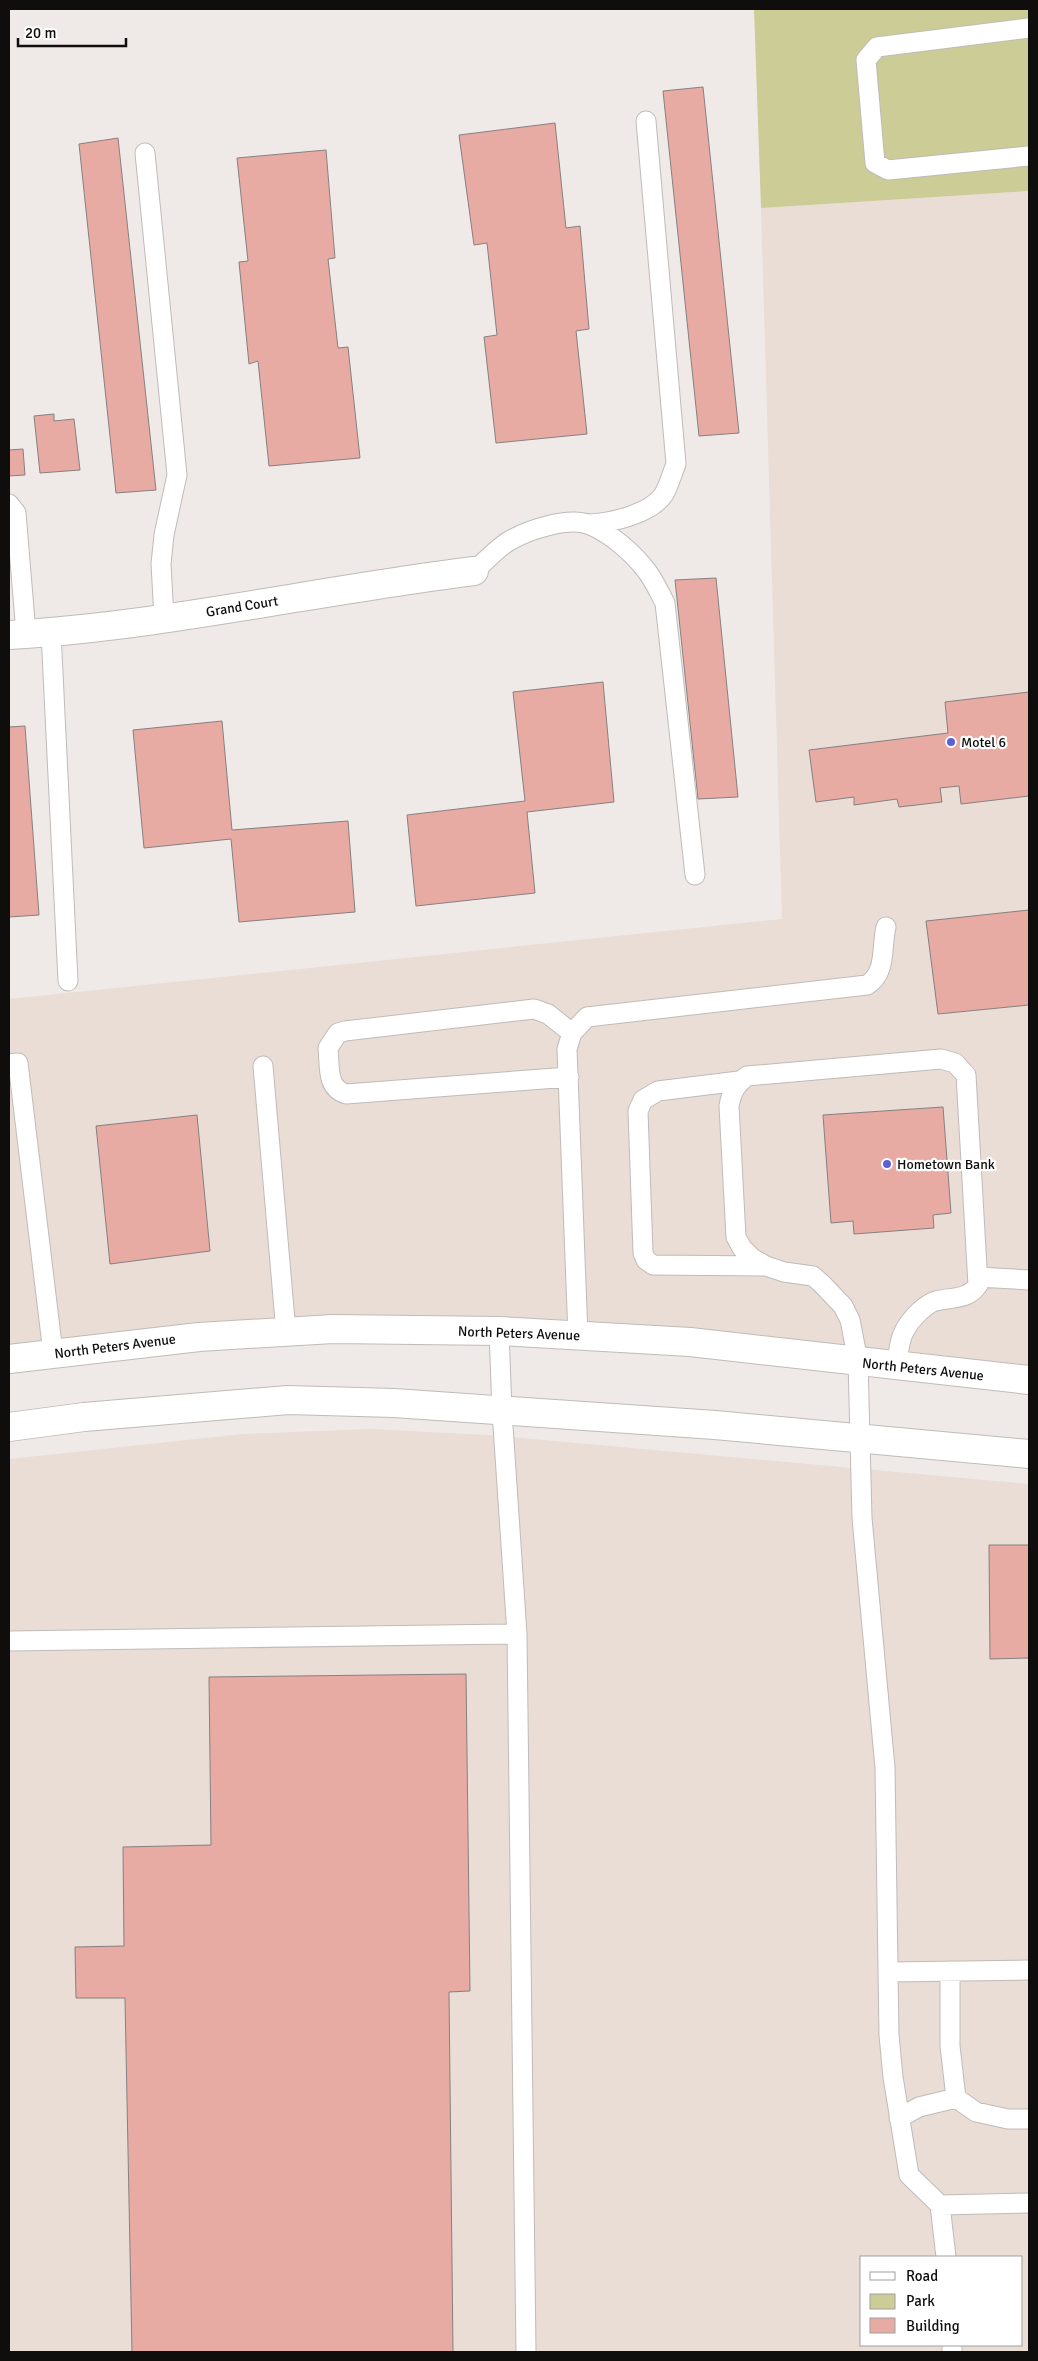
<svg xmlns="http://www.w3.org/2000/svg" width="1038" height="2361" viewBox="0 0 1038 2361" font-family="Signika,sans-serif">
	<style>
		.built { fill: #e9ddd5; fill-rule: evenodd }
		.green { fill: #cbcc96 }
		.building { fill: #e7aba4; stroke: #868080 }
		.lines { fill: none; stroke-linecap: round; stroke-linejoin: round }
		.service-casing { stroke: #c0bbb8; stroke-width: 21 }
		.minor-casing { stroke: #c0bbb8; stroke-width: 30 }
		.secondary-casing { stroke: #c0bbb8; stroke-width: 30 }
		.service { stroke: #fff; stroke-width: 19 }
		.minor { stroke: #fff; stroke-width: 28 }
		.secondary { stroke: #fff; stroke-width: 28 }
		.poi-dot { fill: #5c5fd7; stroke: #fff; stroke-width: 2 }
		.labels { text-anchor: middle; stroke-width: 4.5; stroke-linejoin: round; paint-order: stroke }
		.street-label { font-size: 14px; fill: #100e0d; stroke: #fff }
		.poi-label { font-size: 14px; fill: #100e0d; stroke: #fff; text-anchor: start }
	</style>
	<rect width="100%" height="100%" fill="#efeae7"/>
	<path class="built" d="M1029 191V1380L499 1331 9 1359V999L782 919 761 208Z
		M371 1429 488 1435 1029 1484V2352H9V1459L243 1434ZM862 2257H1022V2345H862Z"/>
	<path class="green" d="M754 9H1029V191L761 208Z"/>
	<path class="building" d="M703 87 739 433 699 436 663 91Z
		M555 123 566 228 580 226 589 329 576 331 587 434 496 443 484 337 497 335 487 243 474 245 459 135Z
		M118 138 156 490 116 493 79 144Z
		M326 150 335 258 328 259 338 348 348 347 360 458 269 466 258 361 249 364 239 262 248 261 237 158Z
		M54 414V421L74 419 80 470 40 473 34 416Z
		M23 449 25 475 9 476V450Z
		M716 578 738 797 698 799 675 580Z
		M603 682 614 802 527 812 535 893 416 906 407 815 525 801 513 692Z
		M1029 692V796L961 804 959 786 940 788 942 802 899 807 897 799 854 805V797L816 802 809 750 948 733 945 702Z
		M222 721 232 830 348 821 355 912 239 922 231 839 144 848 133 730Z
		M25 726 39 915 9 917V727Z
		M1029 910V1005L938 1014 926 921Z
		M943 1107 951 1213 933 1215 934 1228 854 1234 853 1221 831 1223 823 1115Z
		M197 1115 210 1251 110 1264 96 1126Z
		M989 1545H1029V1658L990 1659Z
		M466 1674 470 1991 449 1992 453 2352H132L125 1998H76L75 1947 124 1946 123 1847 211 1845 209 1677Z"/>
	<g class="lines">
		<g class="service-casing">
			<path id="service" d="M1029 28 877 47 866 60 875 163 888 170 1029 156
				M145 153 177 475 164 535 161 564 164 618
				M9 504 16 513 26 633
				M589 524C611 523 651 514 664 494 669 485 672 474 676 464L646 121
				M474 571C486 561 496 549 509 541 528 530 569 516 590 525 610 533 633 553 646 570 654 580 659 592 665 603L695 875
				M51 632 68 981
				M9 1064 18 1063 53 1353
				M263 1066 286 1332
				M569 1077 346 1094C326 1088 330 1066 328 1048L338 1033 345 1031 534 1009 548 1014 572 1033
				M739 1081 658 1091 643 1100 638 1111 643 1253 646 1260 653 1265 766 1266
				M978 1277 1029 1280
				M499 1331 502 1411 517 1634 526 2352
				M578 1336 567 1049 572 1033 587 1017 867 985C887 973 881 947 886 927
				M897 1366C899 1341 901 1329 920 1311 925 1307 930 1302 936 1301 952 1297 968 1300 978 1285L966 1075 955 1063 941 1059 747 1076C736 1084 731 1093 729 1106L736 1237 742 1248 752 1258 766 1266 784 1272 813 1276 822 1284 843 1306 850 1320 858 1361 862 1518 885 1768 889 2035 893 2077 909 2175 940 2205 946 2257
				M9 1641 517 1634
				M950 1971V2046L956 2098 976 2112 1008 2119H1029
				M889 1972 1029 1970
				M899 2118 919 2107 956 2098
				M940 2205 1029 2203
				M952 2345V2352"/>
		</g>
		<g class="minor-casing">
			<path id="minor" d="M9 635C165 626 319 590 474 571"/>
		</g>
		<g class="secondary-casing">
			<path id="secondary" d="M9 1359 199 1337 333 1329 499 1331 690 1342 1029 1380
				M9 1427 84 1417 288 1400 394 1403 715 1425 1029 1454"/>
		</g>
		<use href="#service" class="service"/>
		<use href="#minor" class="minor"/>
		<use href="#secondary" class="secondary"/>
	</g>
	<g class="poi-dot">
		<circle cx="951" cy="742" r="5"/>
		<circle cx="887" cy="1164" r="5"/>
	</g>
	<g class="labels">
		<g class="street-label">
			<text transform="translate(242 606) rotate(-9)" y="5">Grand Court</text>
			<text transform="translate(519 1333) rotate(2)" y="5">North Peters Avenue</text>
			<text transform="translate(115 1346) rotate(-7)" y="5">North Peters Avenue</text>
			<text transform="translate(923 1369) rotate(6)" y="5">North Peters Avenue</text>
		</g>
		<g class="poi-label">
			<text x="961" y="747">Motel 6</text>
			<text x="897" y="1169">Hometown Bank</text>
		</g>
	</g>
	<rect width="1038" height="2361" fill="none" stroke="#100e0d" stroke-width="20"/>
	<rect x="860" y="2256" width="162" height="90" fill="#ffffff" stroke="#9f9f9e"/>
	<rect x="870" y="2272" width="25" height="8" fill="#ffffff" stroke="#9f9f9e"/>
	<text x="906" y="2281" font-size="15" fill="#100e0d">Road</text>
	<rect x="870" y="2294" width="25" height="15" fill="#cbcc96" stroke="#9f9f9e"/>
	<text x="906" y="2306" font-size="15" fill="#100e0d">Park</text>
	<rect x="870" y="2318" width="25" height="15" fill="#e7aba4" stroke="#9f9f9e"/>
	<text x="906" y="2331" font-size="15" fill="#100e0d">Building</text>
	<path d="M18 38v8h108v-8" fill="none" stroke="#100e0d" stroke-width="2.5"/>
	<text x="25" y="38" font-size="15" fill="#100e0d" stroke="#ffffff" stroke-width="4" paint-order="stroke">20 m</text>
</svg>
